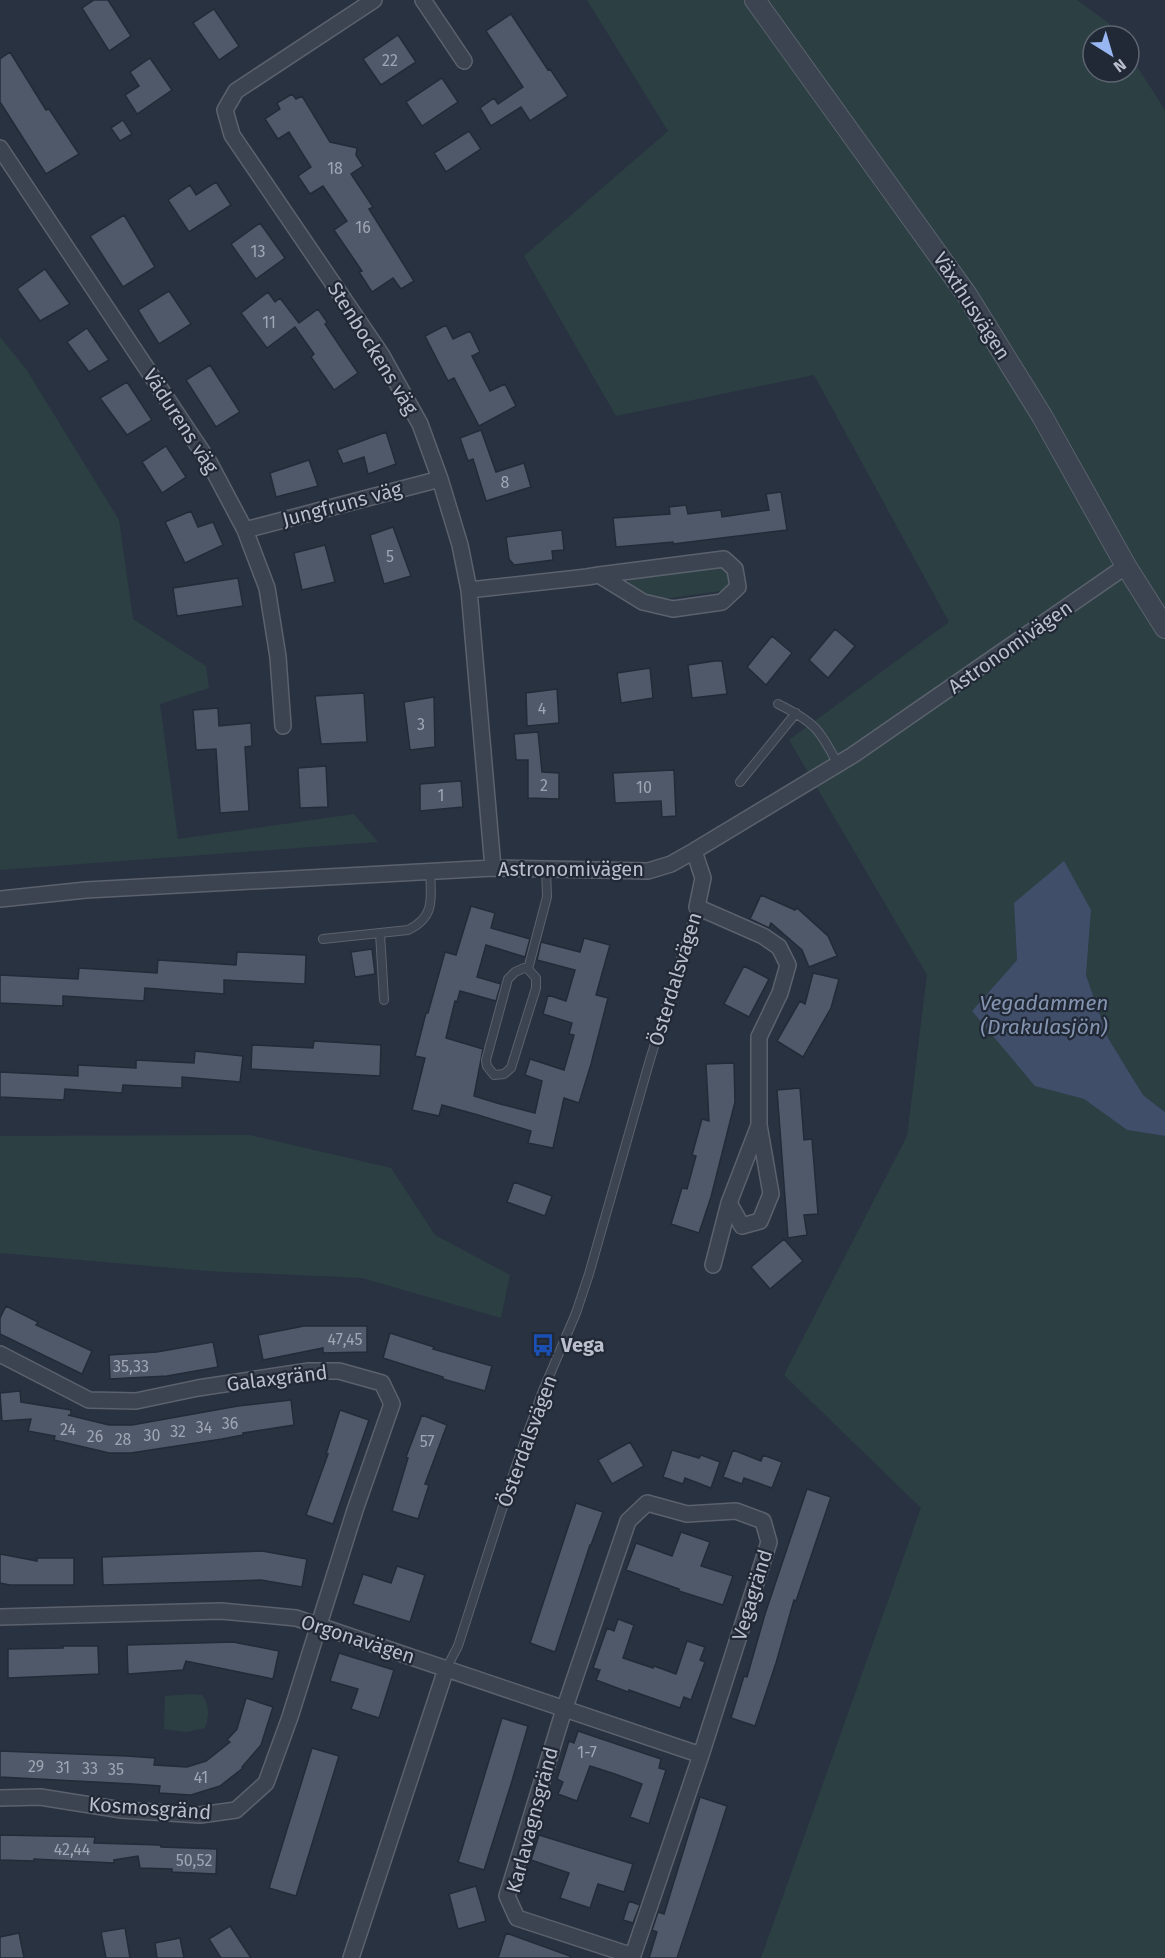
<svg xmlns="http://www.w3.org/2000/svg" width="1165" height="1958" viewBox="0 0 1165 1958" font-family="'Fira Sans',sans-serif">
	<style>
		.green { fill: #2c4043 }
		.water { fill: #404e69 }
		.building { fill: #4f596a; stroke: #232b38; stroke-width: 1.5 }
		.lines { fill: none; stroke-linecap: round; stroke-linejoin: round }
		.service-casing { stroke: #5b626e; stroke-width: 10 }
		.minor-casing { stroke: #5b626e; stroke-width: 18 }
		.tertiary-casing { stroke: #5b626e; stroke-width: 22 }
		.service { stroke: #3d4451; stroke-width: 8 }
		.minor { stroke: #3d4451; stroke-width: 15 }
		.tertiary { stroke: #3d4451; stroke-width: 20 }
		.labels { text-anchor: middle; stroke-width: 4.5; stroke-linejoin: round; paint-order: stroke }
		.number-label { font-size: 16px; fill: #9fa6b3 }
		.street-label { font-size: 20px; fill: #babfcb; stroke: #212936 }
		.poi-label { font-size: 20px; font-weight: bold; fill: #babfcb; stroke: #212936; text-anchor: start }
		.water-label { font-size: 21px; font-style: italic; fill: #8494b0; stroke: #212936 }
	</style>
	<rect width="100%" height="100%" fill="#293241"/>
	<path class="green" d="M587 0H1077L1111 25 1118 36H1093V72H1129V54L1165 110V1112L1143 1095 1108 1038 1086 975 1091 910 1014 903 1017 960 972 1011 1036 1086 1084 1099 1127 1130 1165 1136V1958H761L921 1508 784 1375 907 1136 927 975 789 740 949 622 814 375 616 416 524 256 668 131Z
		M0 337 26 369 119 520 133 619 206 666 209 688 160 704 178 839 354 814 378 842 0 870Z
		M721 565 733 576 729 588 720 591 656 600 646 598 629 585V581L632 577Z
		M250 1135 391 1168 435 1235 510 1275 501 1318 362 1278 207 1271 0 1253V1136Z
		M191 1694 202 1695C210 1705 209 1717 205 1728L186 1732 164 1729 165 1696Z"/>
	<path class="water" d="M1064 861 1091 910 1086 975 1108 1038 1143 1095 1165 1112V1136L1127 1130 1084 1099 1035 1086 972 1011 1017 960 1014 903Z"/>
	<path class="building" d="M94 0H108L131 36 109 51 82 8Z
		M214 9 239 46 219 60 193 23Z
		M511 14 548 70 550 69 568 96 530 121 521 107 491 126 480 108 494 98 498 104 523 87 486 31Z
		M398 35 416 62 381 85 363 59Z
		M10 52 46 110 49 109 79 154 46 174 0 102V59Z
		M150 58 172 90 137 114 125 95 139 86 130 72Z
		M442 78 458 102 422 126 406 102Z
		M292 94 296 99 302 96 330 142 357 148 356 155 363 166 351 174 373 207 369 209 414 281 401 289 393 278 372 292 359 272 362 271 334 230 347 221 323 186 310 194 298 176 311 167 289 132 278 139 265 119 280 109 277 103Z
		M123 120 132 134 120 141 111 128Z
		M469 131 481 149 446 172 434 153Z
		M216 182 231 205 189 232 168 200 190 185 196 195Z
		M124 215 155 267 123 287 90 236Z
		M260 223 285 258 256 279 231 244Z
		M45 269 70 304 40 321 17 289Z
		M169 291 191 324 159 344 138 310Z
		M268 292 275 302 280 298 299 323 318 309 327 322 325 324 358 373 334 390 311 357 314 354 295 327 267 348 241 313Z
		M446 325 453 339 470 331 480 352 472 356 490 391 505 384 516 406 479 426 454 378 448 381 425 336Z
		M87 328 109 360 89 372 67 342Z
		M210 365 240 412 216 427 186 380Z
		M127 382 152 420 127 435 100 398Z
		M481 430 496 472 524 463 531 487 486 501 473 459 468 461 460 438Z
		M386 432 396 464 368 474 364 457 343 464 337 450Z
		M166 446 186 477 162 493 142 462Z
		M309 460 318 486 276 497 270 473Z
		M781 492 787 530 673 544V542L616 547 613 518 670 514 669 507 686 505 688 514 721 510 722 517 769 510 766 494Z
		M191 511 198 527 213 522 223 545 185 563 165 522Z
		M393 527 411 576 384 584 370 535Z
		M562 530 564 550 552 551 553 560 514 565 509 559 506 537Z
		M325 545 335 582 302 590 294 553Z
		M238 578 243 606 177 616 173 588Z
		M835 629 855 646 828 678 809 660Z
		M772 636 792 653 766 685 747 667Z
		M715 661H722L727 694 692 698 688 665Z
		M650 668 653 698 621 703 617 673Z
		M557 689 559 723 527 726 526 693Z
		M364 693 367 742 321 744 315 696Z
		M434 697 435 747 410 750 404 702Z
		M218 708 219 726 251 723 252 746 245 747 249 811 220 813 216 749 196 750 193 710Z
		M538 732 542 772 559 773V799L528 798V760H516L514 734Z
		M326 766 328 807 300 808 298 768Z
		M674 770 676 816 662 817 661 801 615 803 613 773Z
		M461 781 463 807 420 811V784Z
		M761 895 795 910 797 908 828 936 837 956 809 967 802 950 771 923 769 928 750 919Z
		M471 906 495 913 491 928 530 939 525 957 486 945 477 977 501 984 496 1001 460 991 457 1002 455 1001 446 1038 483 1049 474 1096 500 1104 535 1113 542 1081 525 1075 530 1059 564 1070 574 1035 569 1034 572 1023 543 1014 548 995 566 1001 575 970 537 960 541 942 580 952 584 938 610 945 596 995 608 998 591 1064 579 1103 564 1098 553 1148 528 1143 531 1131 478 1115 442 1105 439 1116 412 1110 425 1058 415 1056 426 1013H428L445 952 456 955Z
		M372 949 375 974 355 977 351 952Z
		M237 952 306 955 305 984 224 980V994L145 988 144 1001 63 996V1006L0 1003V975L78 979 79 968 157 973 158 960 236 965Z
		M744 966 769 979 749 1017 724 1004Z
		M813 973 839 979 831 1008 803 1057 777 1041 800 1001 805 1004Z
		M314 1041 381 1045 380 1076 251 1069 252 1045 313 1048Z
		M195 1051 243 1056 240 1082 182 1077V1088L123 1085 122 1093 65 1089 64 1100 0 1097V1072L78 1076V1065L136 1068V1060L194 1063Z
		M734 1063 735 1102 711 1197 699 1233 671 1224 682 1188 687 1189 696 1156 692 1155 702 1119 709 1121 706 1064Z
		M800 1088 804 1140 812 1139 818 1214 804 1215 807 1235 788 1238 777 1090Z
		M514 1182 552 1196 545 1216 507 1202Z
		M784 1239 803 1261 770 1289 751 1267Z
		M6 1306 38 1322 36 1325 92 1351 82 1374 0 1334V1318Z
		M304 1326H367V1352L323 1353V1348L263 1360 258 1335Z
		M390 1333 434 1347 433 1349 492 1366 485 1391 443 1379V1377L383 1358Z
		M213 1342 218 1367 167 1376 110 1379 109 1355 157 1352Z
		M20 1391 21 1402 71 1410V1415H68L109 1425H132L238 1406 291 1400 294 1425 243 1433V1435L222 1439 131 1453H109L54 1440 55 1436 28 1431 31 1419 2 1421 0 1393Z
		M340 1410 369 1420 333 1524 306 1515 328 1454H326Z
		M422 1415 447 1425 425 1484 429 1485 418 1519 392 1511 408 1458 406 1457Z
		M630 1442 644 1466 612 1484 598 1460Z
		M672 1450 699 1458 701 1455 720 1462 711 1488 685 1478 683 1484 663 1477Z
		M733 1450 761 1461 763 1455 782 1462 772 1488 744 1478 742 1484 723 1477Z
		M807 1489 831 1497 796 1601 794 1600 776 1663 755 1726 731 1718 744 1676 747 1677 765 1614Z
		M576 1503 603 1512 591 1545H590L555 1652 530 1643Z
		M681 1532 710 1542 701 1566 733 1576 723 1605 679 1591V1589L626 1570 636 1543 672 1556Z
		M262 1551 307 1559 302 1587 261 1580 103 1585 102 1557Z
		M0 1554 37 1561V1558H74V1585H10L0 1583Z
		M397 1566 425 1575 410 1622 353 1604 363 1574 391 1583Z
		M618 1619 634 1625 623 1658 653 1668 654 1666 676 1674 687 1641 705 1647 700 1660 705 1662 691 1700 684 1697 680 1708 629 1690 628 1692 596 1680 600 1670 593 1668 607 1628 614 1631Z
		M233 1642 279 1651 273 1679 186 1661 183 1670 128 1674 127 1645Z
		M63 1646H98L99 1674 8 1678V1649L63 1648Z
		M339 1653 394 1670 379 1718 351 1709 358 1689 330 1681Z
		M246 1698 273 1707 261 1745 242 1767 243 1768 220 1786 191 1795 159 1793 160 1786 133 1784 0 1777V1751L127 1756 155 1758 154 1765 187 1767 206 1761 230 1742 227 1740 237 1729Z
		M502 1718 528 1726 512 1781 484 1870 458 1862Z
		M578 1731 661 1759 659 1768 666 1770 649 1824 630 1817 642 1784 615 1774 590 1766 577 1801 558 1794 563 1782 557 1779 569 1741 574 1743Z
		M312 1748 339 1756 296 1896 269 1888Z
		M700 1797 727 1806 714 1847 677 1958H649L657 1932 652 1930 658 1912 664 1914Z
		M0 1835 95 1837 94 1843 160 1845 161 1847 217 1849 216 1874 172 1872V1869L140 1868 138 1856 114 1860V1863L34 1859V1861L0 1860Z
		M539 1835 633 1864 624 1892 598 1884 590 1908 560 1898 569 1873 531 1860Z
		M476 1886 486 1921 458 1929 449 1894Z
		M629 1901 640 1905 633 1923 623 1920Z
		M230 1926 251 1958H221L209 1939Z
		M125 1928 130 1958H106L101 1932Z
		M19 1933 24 1958H0V1937Z
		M506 1933 570 1956V1958H498Z
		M180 1938 184 1958H157L155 1943Z"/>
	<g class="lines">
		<g class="service-casing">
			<path id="service" d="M778 704C814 722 820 729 838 765
				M740 782 796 713
				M380 933 384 1000
				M323 939 408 930C436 917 431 897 430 871
				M524 968 528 969 536 978V988L511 1068 504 1074 494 1075 487 1066 486 1060 508 979 515 972Z
				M528 969 547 897 546 868
				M446 1669 458 1646 516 1466 542 1393 576 1313 589 1274 649 1063 697 907"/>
		</g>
		<g class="minor-casing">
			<path id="minor" d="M374 0 236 91 225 110 232 135 381 354 420 424 440 479 460 545 469 590 493 868
				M423 0 464 61
				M0 148 209 462 245 530 267 588 278 657 283 726
				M245 530 440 479
				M469 590 587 577 599 575 724 559 735 569 738 587 722 602 673 609 643 602 599 575
				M694 851 703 878 697 907 763 936 779 947 788 965 780 993 759 1037V1125L729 1203 742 1226 760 1221 771 1194 759 1125
				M0 899 86 890 493 868 648 871 671 864 694 851 853 755 1126 566
				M713 1265 729 1203
				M0 1354 89 1400 136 1401 198 1388 309 1371H339L382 1383 392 1404 355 1510 290 1717 266 1783 236 1810 200 1815 122 1810 40 1797 0 1798
				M0 1617 221 1611 296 1618 701 1755
				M351 1958 446 1669
				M632 1958 701 1755 769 1542 763 1521 736 1511 687 1514 647 1503 628 1521 562 1716 507 1896 517 1918 633 1956"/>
		</g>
		<g class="tertiary-casing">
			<path id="tertiary" d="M755 0 967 295 1042 416 1126 566 1165 628"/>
		</g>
		<use href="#service" class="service"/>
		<use href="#minor" class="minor"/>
		<use href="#tertiary" class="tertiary"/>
	</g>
	<defs>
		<g id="bus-bare" transform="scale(1.8)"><path d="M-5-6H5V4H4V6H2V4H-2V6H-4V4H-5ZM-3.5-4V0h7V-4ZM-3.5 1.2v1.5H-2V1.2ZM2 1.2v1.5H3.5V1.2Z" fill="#1a4fb4" stroke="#212936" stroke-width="2.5" paint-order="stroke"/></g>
	</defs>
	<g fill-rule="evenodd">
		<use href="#bus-bare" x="543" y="1345"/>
	</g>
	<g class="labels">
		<g class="number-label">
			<text x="390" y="66">22</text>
			<text x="335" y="174">18</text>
			<text x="363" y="233">16</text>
			<text x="258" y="257">13</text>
			<text x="269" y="328">11</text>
			<text x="505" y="488">8</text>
			<text x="390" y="562">5</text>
			<text x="542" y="714">4</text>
			<text x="421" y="730">3</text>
			<text x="544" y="791">2</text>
			<text x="644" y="793">10</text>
			<text x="441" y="801">1</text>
			<text x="345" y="1345">47,45</text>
			<text x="131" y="1372">35,33</text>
			<text x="230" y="1429">36</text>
			<text x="204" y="1433">34</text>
			<text x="68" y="1435">24</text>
			<text x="178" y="1437">32</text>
			<text x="152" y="1441">30</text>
			<text x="95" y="1442">26</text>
			<text x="123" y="1445">28</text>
			<text x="427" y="1447">57</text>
			<text x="587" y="1758">1-7</text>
			<text x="36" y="1772">29</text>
			<text x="63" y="1773">31</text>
			<text x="90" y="1774">33</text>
			<text x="116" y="1775">35</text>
			<text x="201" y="1783">41</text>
			<text x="72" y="1855">42,44</text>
			<text x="194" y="1866">50,52</text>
		</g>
		<g class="street-label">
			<text transform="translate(972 306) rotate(57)" y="7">Växthusvägen</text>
			<text transform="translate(373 348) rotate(58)" y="7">Stenbockens väg</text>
			<text transform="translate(181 421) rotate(57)" y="7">Vädurens väg</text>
			<text transform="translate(342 504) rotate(-15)" y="7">Jungfruns väg</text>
			<text transform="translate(1010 647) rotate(-35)" y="7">Astronomivägen</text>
			<text x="571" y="876">Astronomivägen</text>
			<text transform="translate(675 979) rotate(-73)" y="7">Österdalsvägen</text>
			<text transform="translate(277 1378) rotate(-7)" y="7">Galaxgränd</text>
			<text transform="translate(527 1441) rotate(-70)" y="7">Österdalsvägen</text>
			<text transform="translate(752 1595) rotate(-73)" y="7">Vegagränd</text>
			<text transform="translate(358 1639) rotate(18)" y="7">Orgonavägen</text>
			<text transform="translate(150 1808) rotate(4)" y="7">Kosmosgränd</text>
			<text transform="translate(532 1820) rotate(-75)" y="7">Karlavagnsgränd</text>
		</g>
		<g class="poi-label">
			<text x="561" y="1352">Vega</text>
		</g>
		<g class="water-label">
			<text x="1044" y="1010">Vegadammen<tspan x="1044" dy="24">(Drakulasjön)</tspan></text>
		</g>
	</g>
	<g transform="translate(1111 54) rotate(143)"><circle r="28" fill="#212936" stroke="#5e6572" stroke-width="1.5"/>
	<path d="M0-4.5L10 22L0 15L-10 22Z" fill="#98b6f2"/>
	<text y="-9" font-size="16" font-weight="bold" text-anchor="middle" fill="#babfcb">N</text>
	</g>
</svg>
